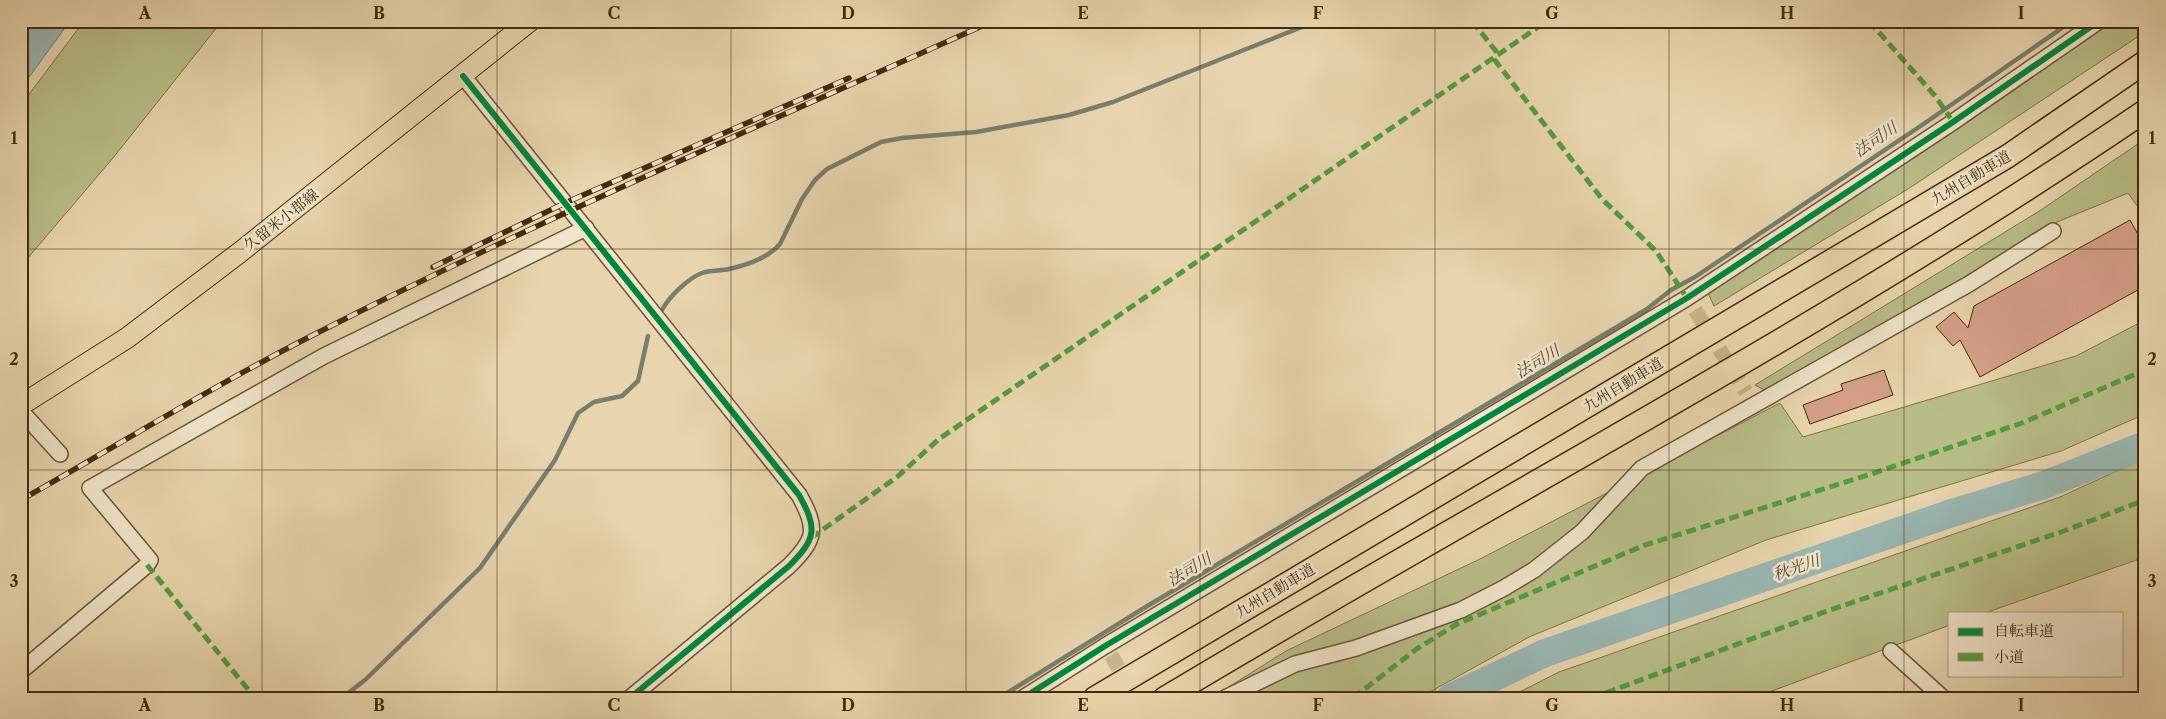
<svg xmlns="http://www.w3.org/2000/svg" width="2166" height="719" viewBox="0 0 2166 719" font-family="'Libre Caslon Text','Noto Serif JP',serif">
	<style>
		.green { fill: #b8bd88; stroke: #7e744a }
		.water { fill: #99b7b2; stroke: #777f70 }
		.lines { fill: none; stroke-linecap: round; stroke-linejoin: round }
		.stream { stroke: #777f70; stroke-width: 4.5 }
		.river { stroke: #99b7b2; stroke-width: 28 }
		.building { fill: #d59f89; stroke: #442b0c }
		.minor-tunnel { stroke: #c7b38d; stroke-width: 15; stroke-dasharray: 15 8; stroke-linecap: butt }
		.minor-casing { stroke: #6d5634; stroke-width: 18 }
		.major-casing { stroke: #442b0c; stroke-width: 22 }
		.highway-casing { stroke: #442b0c; stroke-width: 25 }
		.minor { stroke: #f0e4ca; stroke-width: 15 }
		.major { stroke: #e8d5ad; stroke-width: 20 }
		.highway { stroke: #e8d5ad; stroke-width: 22 }
		.rail-casing { stroke: #442b0c; stroke-width: 5.5 }
		.rail { stroke: #f0e4ca; stroke-width: 4; stroke-dasharray: 11; stroke-linecap: butt }
		.quiet { stroke: #549d3b; stroke-width: 5; stroke-dasharray: 10 5; stroke-linecap: butt }
		.cycleway-casing { stroke: #f0e4ca; stroke-width: 9 }
		.cycleway { stroke: #00873e; stroke-width: 6 }
		.grid { fill: none; stroke: #442b0c; stroke-width: 1; stroke-opacity: 0.55 }
		.labels { text-anchor: middle; stroke-width: 5; stroke-linejoin: round; paint-order: stroke }
		.street-label { font-size: 15px; fill: #442b0c; stroke: #f0e4ca }
		.water-label { font-size: 16px; font-style: italic; fill: #55472d; stroke: #f0e4ca }
		.neatline { fill: none; stroke: #442b0c; stroke-width: 2 }
		.grid-label { font-size: 16px; text-anchor: middle; font-weight: bold; fill: #442b0c }
	</style>
	<rect width="100%" height="100%" fill="#e8d5ad"/>
	<filter id="stains"><feTurbulence type="fractalNoise" baseFrequency=".004" numOctaves="4"/><feColorMatrix values="0 0 0 0 .2 0 0 0 0 .09 0 0 0 0 .02 0 0 0 .5 -.17"/></filter>
	<radialGradient id="worn" r=".72"><stop offset=".6" stop-color="#630" stop-opacity="0"/><stop offset="1" stop-color="#630" stop-opacity=".3"/></radialGradient>
	<path class="green" d="M84 21H222L113 158 21 266V105Z
		M2113 21H2145V32L1908 189 1714 306 1708 293Z
		M2145 139V217L2128 193 2057 222 1770 393 1755 385 2041 210Z
		M2145 320V414L2061 451 1766 540 1529 637 1419 698H1211L1286 651 1480 559 1780 403 1803 437 2076 356Z
		M2145 458V557L1985 613H1950V625L1753 698H1508L1559 672 2060 497Z"/>
	<path class="water" d="M21 21H70L21 88Z"/>
	<g class="lines">
		<path class="stream" d="M662 310C669 297 687 279 702 273 710 270 720 271 729 269 747 265 768 258 780 244L802 199 815 180 827 169 881 142 902 138 976 132 1069 115 1113 102 1317 21
			M342 698 365 680 480 568 555 460 578 413 594 402 622 396 638 381 648 336
			M999 698 1144 608 1647 309 1671 290 1695 277 1925 123 2072 21"/>
		<path class="river" d="M1450 698 1545 653 1949 514 2044 485 2145 445"/>
	</g>
	<path class="building" d="M2130 220 2145 247V286L1980 377 1960 340 1953 346 1936 327 1954 312 1968 328 1974 306Z
		M1884 370 1893 395 1810 424 1803 405 1843 390 1841 384Z"/>
	<g class="lines">
		<path class="minor-tunnel" d="M1695 310 1746 392
			M1111 655 1136 698"/>
		<g class="minor-casing">
			<path id="minor" d="M463 76 799 495C818 529 816 539 789 566L630 698
				M21 411 60 454
				M1891 651 1943 698
				M21 671 147 565 150 560 90 488 324 356 586 228
				M1023 698 1105 646 1687 298 1953 122 2099 21
				M1225 698 1295 664 1356 648 1461 610 1504 588 1534 570 1582 532 1642 468 1969 284 2053 231"/>
		</g>
		<g class="major-casing">
			<path id="major" d="M21 405 127 338 239 253 530 21"/>
		</g>
		<g class="highway-casing">
			<path id="highway" d="M1095 698 2008 156 2145 62
				M1165 698C1491 502 1830 325 2145 111"/>
		</g>
		<use href="#minor" class="minor"/>
		<use href="#major" class="major"/>
		<use href="#highway" class="highway"/>
		<g class="rail-casing">
			<path id="rail" d="M433 267 565 203 849 78
				M21 500C122 443 221 381 325 329 543 218 769 122 993 21"/>
		</g>
		<use href="#rail" class="rail"/>
		<path class="quiet" d="M1472 21 1499 55
			M1869 21 1936 97 1953 122
			M1494 59 1602 199 1656 251 1687 298
			M811 538 897 477 939 439 1547 21
			M147 565 255 698
			M1353 698 1418 648 1457 624 1645 545 1865 476 2022 423 2145 370
			M1592 698 1827 611 2064 531 2145 500"/>
		<g class="cycleway-casing">
			<path id="cycleway" d="M463 76 799 495C818 529 816 539 789 566L630 698
				M1023 698 1105 646 1687 298 1953 122 2099 21"/>
		</g>
		<use href="#cycleway" class="cycleway"/>
	</g>
	<path class="grid" d="M262 21V698M497 21V698M731 21V698M966 21V698M1200 21V698M1435 21V698M1669 21V698M1904 21V698M21 249H2145M21 470H2145"/>
	<g class="labels">
		<g class="street-label">
			<text transform="translate(1971 178) rotate(-31)" y="5">九州自動車道</text>
			<text transform="translate(281 220) rotate(-38)" y="5">久留米小郡線</text>
			<text transform="translate(1623 385) rotate(-31)" y="5">九州自動車道</text>
			<text transform="translate(1275 591) rotate(-31)" y="5">九州自動車道</text>
		</g>
		<g class="water-label">
			<text transform="translate(1875 139) rotate(-34)" y="6">法司川</text>
			<text transform="translate(1537 361) rotate(-31)" y="6">法司川</text>
			<text transform="translate(1796 567) rotate(-19)" y="6">秋光川</text>
			<text transform="translate(1189 569) rotate(-31)" y="6">法司川</text>
		</g>
	</g>
	<rect width="2166" height="719" fill="none" stroke="#e8d5ad" stroke-width="55"/>
	<rect x="1948" y="612" width="175" height="65" fill="#f0e4ca" stroke="#ab9a7e"/>
	<rect x="1958" y="628" width="25" height="8" fill="#00873e" stroke="#ab9a7e"/>
	<text x="1994" y="636" font-size="15" fill="#442b0c">自転車道</text>
	<rect x="1958" y="653" width="25" height="8" fill="#549d3b" stroke="#ab9a7e"/>
	<text x="1994" y="662" font-size="15" fill="#442b0c">小道</text>
	<rect x="28" y="28" width="2110" height="664" class="neatline"/>
	<g class="grid-label">
		<text x="145" y="19">A</text>
		<text x="379" y="19">B</text>
		<text x="614" y="19">C</text>
		<text x="848" y="19">D</text>
		<text x="1083" y="19">E</text>
		<text x="1318" y="19">F</text>
		<text x="1552" y="19">G</text>
		<text x="1787" y="19">H</text>
		<text x="2021" y="19">I</text>
		<text x="14" y="144">1</text>
		<text x="2152" y="144">1</text>
		<text x="14" y="365">2</text>
		<text x="2152" y="365">2</text>
		<text x="14" y="587">3</text>
		<text x="2152" y="587">3</text>
		<text x="145" y="711">A</text>
		<text x="379" y="711">B</text>
		<text x="614" y="711">C</text>
		<text x="848" y="711">D</text>
		<text x="1083" y="711">E</text>
		<text x="1318" y="711">F</text>
		<text x="1552" y="711">G</text>
		<text x="1787" y="711">H</text>
		<text x="2021" y="711">I</text>
	</g>
	<rect width="100%" height="100%" filter="url(#stains)"/>
	<rect width="100%" height="100%" fill="url(#worn)"/>
</svg>
